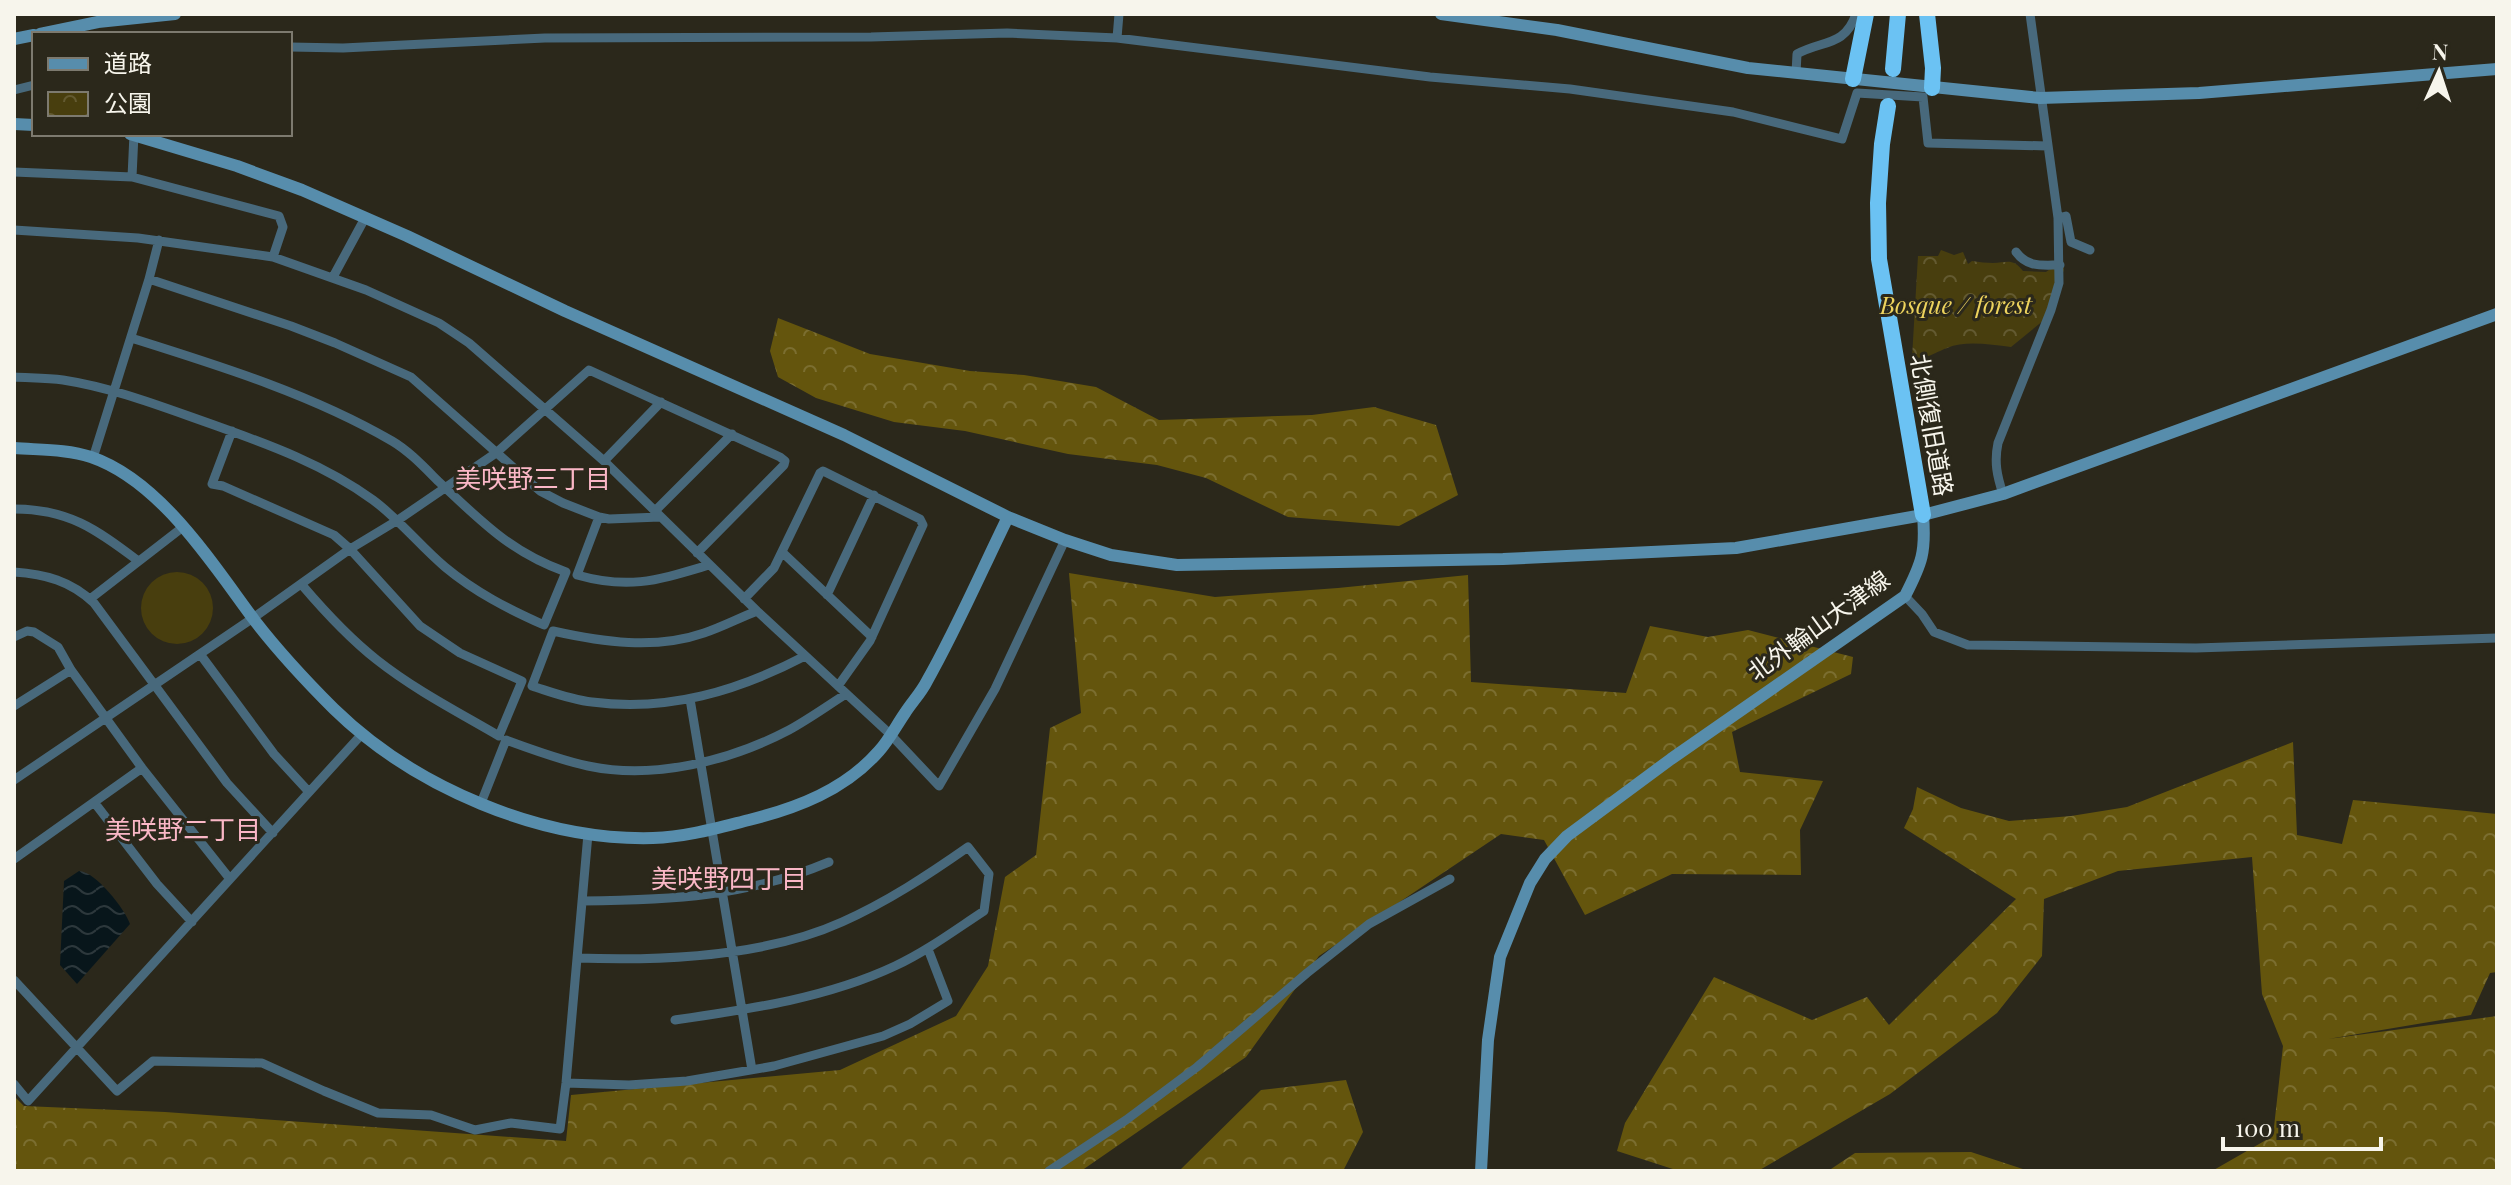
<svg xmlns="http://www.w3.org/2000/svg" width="2511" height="1185" viewBox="0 0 2511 1185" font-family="'Playfair Display','Noto Sans JP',serif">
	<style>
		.grass { fill: #483e0e }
		.forest { fill: url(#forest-crowns) }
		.park { fill: url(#park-crowns) }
		.water { fill: url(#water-waves) }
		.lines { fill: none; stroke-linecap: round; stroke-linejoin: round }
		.street { stroke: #48697c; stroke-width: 9 }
		.secondary { stroke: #578dac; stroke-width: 12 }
		.highway { stroke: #6bc2f3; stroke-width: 16 }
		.labels { text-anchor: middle; stroke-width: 6; stroke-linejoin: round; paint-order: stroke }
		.park-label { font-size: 24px; font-style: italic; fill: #edd35d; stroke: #2b281b }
		.street-label { font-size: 24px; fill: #f7f5ec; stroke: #2b281b }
		.neighbourhood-label { font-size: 26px; fill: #fab7c6; stroke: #2b281b }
	</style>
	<defs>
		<pattern id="forest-crowns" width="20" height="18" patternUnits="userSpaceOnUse" patternTransform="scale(2)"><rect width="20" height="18" fill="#64550d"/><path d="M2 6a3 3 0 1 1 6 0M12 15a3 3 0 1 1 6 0" fill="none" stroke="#7b6e30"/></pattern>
		<pattern id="park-crowns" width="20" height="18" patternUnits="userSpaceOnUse" patternTransform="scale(2)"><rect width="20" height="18" fill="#483e0e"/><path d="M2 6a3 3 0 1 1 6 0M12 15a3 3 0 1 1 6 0" fill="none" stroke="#635a31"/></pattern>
		<pattern id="water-waves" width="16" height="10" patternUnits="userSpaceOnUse" patternTransform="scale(2)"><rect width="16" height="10" fill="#08161b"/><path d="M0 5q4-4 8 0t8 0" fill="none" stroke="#2d383c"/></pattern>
	</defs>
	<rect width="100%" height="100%" fill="#2b281b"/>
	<path class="grass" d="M141 608a36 36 0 1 1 72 0a36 36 0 1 1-72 0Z"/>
	<path class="forest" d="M778 318 870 354 970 371 1024 375 1096 387 1159 420 1312 415 1374 407 1436 425 1458 495 1399 526 1288 517 1206 478 1157 465 1068 454 965 431 894 422 816 398 778 377 770 351Z
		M1069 573 1215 597 1338 588 1468 575 1471 682 1626 693 1650 626 1708 637 1748 630 1853 657 1851 674 1732 732 1740 772 1823 781 1800 830 1801 875 1672 874 1585 915 1544 840 1501 834 1319 956 1246 1057 1081 1171H14V1096L24 1106 165 1112 566 1141 571 1095 840 1070 956 1016 988 966 1005 877 1036 855 1050 728 1081 713Z
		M2293 742 2297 835 2342 844 2353 800 2497 814V972L2490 973 2471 1015 2328 1039 2497 1016V1171H2212L2273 1136 2283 1046 2262 994 2252 857 2118 871 2044 899 2042 956 1997 1013 1890 1094 1758 1171H1679L1617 1151 1625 1123 1714 977 1812 1020 1867 997 1889 1025 2016 899 1904 828 1913 809 1917 787 1961 808 2009 821 2071 816 2127 807Z
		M1346 1080 1363 1132 1343 1171H1179L1261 1090Z
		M1971 1152 2029 1171H1828L1855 1153Z"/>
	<path class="park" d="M1941 250 1954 255 1963 252 1968 264 1972 261C1979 262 1987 263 1993 263 2008 262 2013 258 2023 271L2046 272 2063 260 2064 270 2044 320 2011 347C1991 345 1966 340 1947 348 1931 354 1931 358 1912 358L1918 256H1938Z"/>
	<path class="water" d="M79 871C95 871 125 909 130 924L77 984 60 965 64 881Z"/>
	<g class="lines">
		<path class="street" d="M1117 38 1119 14
			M290 47 343 48 545 38 871 37 1007 33 1117 38 1430 77 1570 89 1733 112 1842 139 1857 93 1923 97 1928 143 2047 146
			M1796 73 1797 54C1822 40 1845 47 1856 14
			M14 90 34 85
			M14 172 132 177 279 216 283 227 273 257
			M132 177 134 134
			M2058 218 2066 216 2071 242 2090 250
			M14 230 138 238 273 257 366 290 439 323 469 343 604 461 757 611 891 735 939 786 995 689 1065 540
			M2016 252C2028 268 2042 265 2060 265
			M333 277 365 218
			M149 279 291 326 335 343 411 377 540 491 563 503 599 517 609 519 660 517
			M14 377C30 378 47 378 63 380 115 388 165 408 214 425 270 445 325 465 373 500 400 520 420 546 445 567 475 592 508 609 544 625L566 572C510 552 481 521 438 481 424 467 409 451 392 441 311 394 220 366 131 338
			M232 431 212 484 223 486 334 535 350 549 420 626 460 653 522 681 499 736C458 712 415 690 377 660 349 638 325 612 302 585
			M93 458 149 279 159 240
			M604 461 661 402
			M2003 494C1997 476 1994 462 1998 443L2051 310 2059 283 2058 218 2030 14
			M14 509C68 509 96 529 137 560
			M655 511 732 434
			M599 517 577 575C630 590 658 580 709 565
			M782 552 872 637
			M14 572C45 574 71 581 94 603L227 783 273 833
			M827 595 874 495
			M1905 596 1922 614 1934 632 1968 645 2196 648 2497 638
			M90 599 183 527
			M744 599 774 568 820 473 823 471 920 519 923 525 870 641 838 686
			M757 611C739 618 722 627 704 633 655 650 602 642 553 631L532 686C551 692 572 700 592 702 668 712 738 691 805 656
			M14 637 27 631 34 632 58 647 71 670 142 768 230 879
			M200 654 274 754 309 792
			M690 699 752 1070
			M14 706 71 670
			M14 780 253 618 350 549 398 520 496 453 589 370 780 457 785 461 784 465 697 553
			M94 802 157 884 192 922
			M481 803 506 740C533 750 560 760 588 766 654 780 730 761 789 730 809 719 827 706 846 694
			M14 859 142 768
			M582 901C671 900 746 897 829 862
			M577 958C660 961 765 957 842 922 887 902 928 875 968 847L989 874 984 911C955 930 927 951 895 966 827 998 750 1009 675 1020
			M14 980 117 1091 153 1061 262 1063 324 1091 378 1113 431 1115 475 1130 511 1123 560 1129 566 1083 588 834
			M566 1083 629 1085 687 1081 774 1066 883 1036 910 1024 948 1001 928 949
			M14 1084 28 1101 362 734
			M1049 1171 1126 1120 1197 1067 1307 973 1369 924 1450 879"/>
		<path class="secondary" d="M1441 14 1557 30 1748 68 2040 98 2199 93 2497 69
			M40 34 98 22 175 14
			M14 39 34 35
			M14 124 34 125
			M130 134 237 166 302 190 407 236 565 311 844 435 1008 517 1065 540 1111 555 1177 565 1503 559 1736 548 1923 515 2003 494 2497 314
			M14 448C40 450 67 449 91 457 161 481 213 565 255 621 279 652 306 681 334 709 414 787 540 841 653 838 686 837 717 828 749 820 797 808 845 790 879 751 889 740 896 726 905 713 912 702 921 693 927 681 957 628 981 572 1008 517
			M1481 1171 1488 1040 1500 957 1530 883 1545 859 1567 836 1671 759 1905 596C1922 563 1926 552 1923 515"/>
		<path class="highway" d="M1927 14 1933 68 1932 88
			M1893 69 1898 14
			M1853 79 1866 14
			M1888 106 1882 144 1878 203 1879 259 1923 515"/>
	</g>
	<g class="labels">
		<g class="park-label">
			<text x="1956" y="314">Bosque / forest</text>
		</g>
		<g class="street-label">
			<text transform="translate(1931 425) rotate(80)" y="8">北側復旧道路</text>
			<text transform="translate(1819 626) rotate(-36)" y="8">北外輪山大津線</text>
		</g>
		<g class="neighbourhood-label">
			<text x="533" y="488">美咲野三丁目</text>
			<text x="183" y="839">美咲野二丁目</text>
			<text x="729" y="888">美咲野四丁目</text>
		</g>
	</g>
	<rect width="2511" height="1185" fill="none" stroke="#f7f5ec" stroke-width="32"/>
	<rect x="32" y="32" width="260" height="104" fill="#2b281b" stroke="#7d7a6f" stroke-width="2"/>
	<rect x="48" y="58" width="40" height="12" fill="#578dac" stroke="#7d7a6f" stroke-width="2"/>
	<text x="104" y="72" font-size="24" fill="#f7f5ec">道路</text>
	<rect x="48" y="92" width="40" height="24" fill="url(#park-crowns)" stroke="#7d7a6f" stroke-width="2"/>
	<text x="104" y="112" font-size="24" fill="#f7f5ec">公園</text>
	<g transform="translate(2439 72) rotate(3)" stroke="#2b281b" stroke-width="6" paint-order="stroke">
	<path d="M0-6L14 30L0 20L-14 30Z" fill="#f7f5ec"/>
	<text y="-12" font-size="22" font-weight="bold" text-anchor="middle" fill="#f7f5ec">N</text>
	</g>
	<path d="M2223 1137v12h158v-12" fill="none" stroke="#f7f5ec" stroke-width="4"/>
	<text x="2235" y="1137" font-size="24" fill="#f7f5ec" stroke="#2b281b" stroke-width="6" paint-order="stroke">100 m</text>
</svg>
